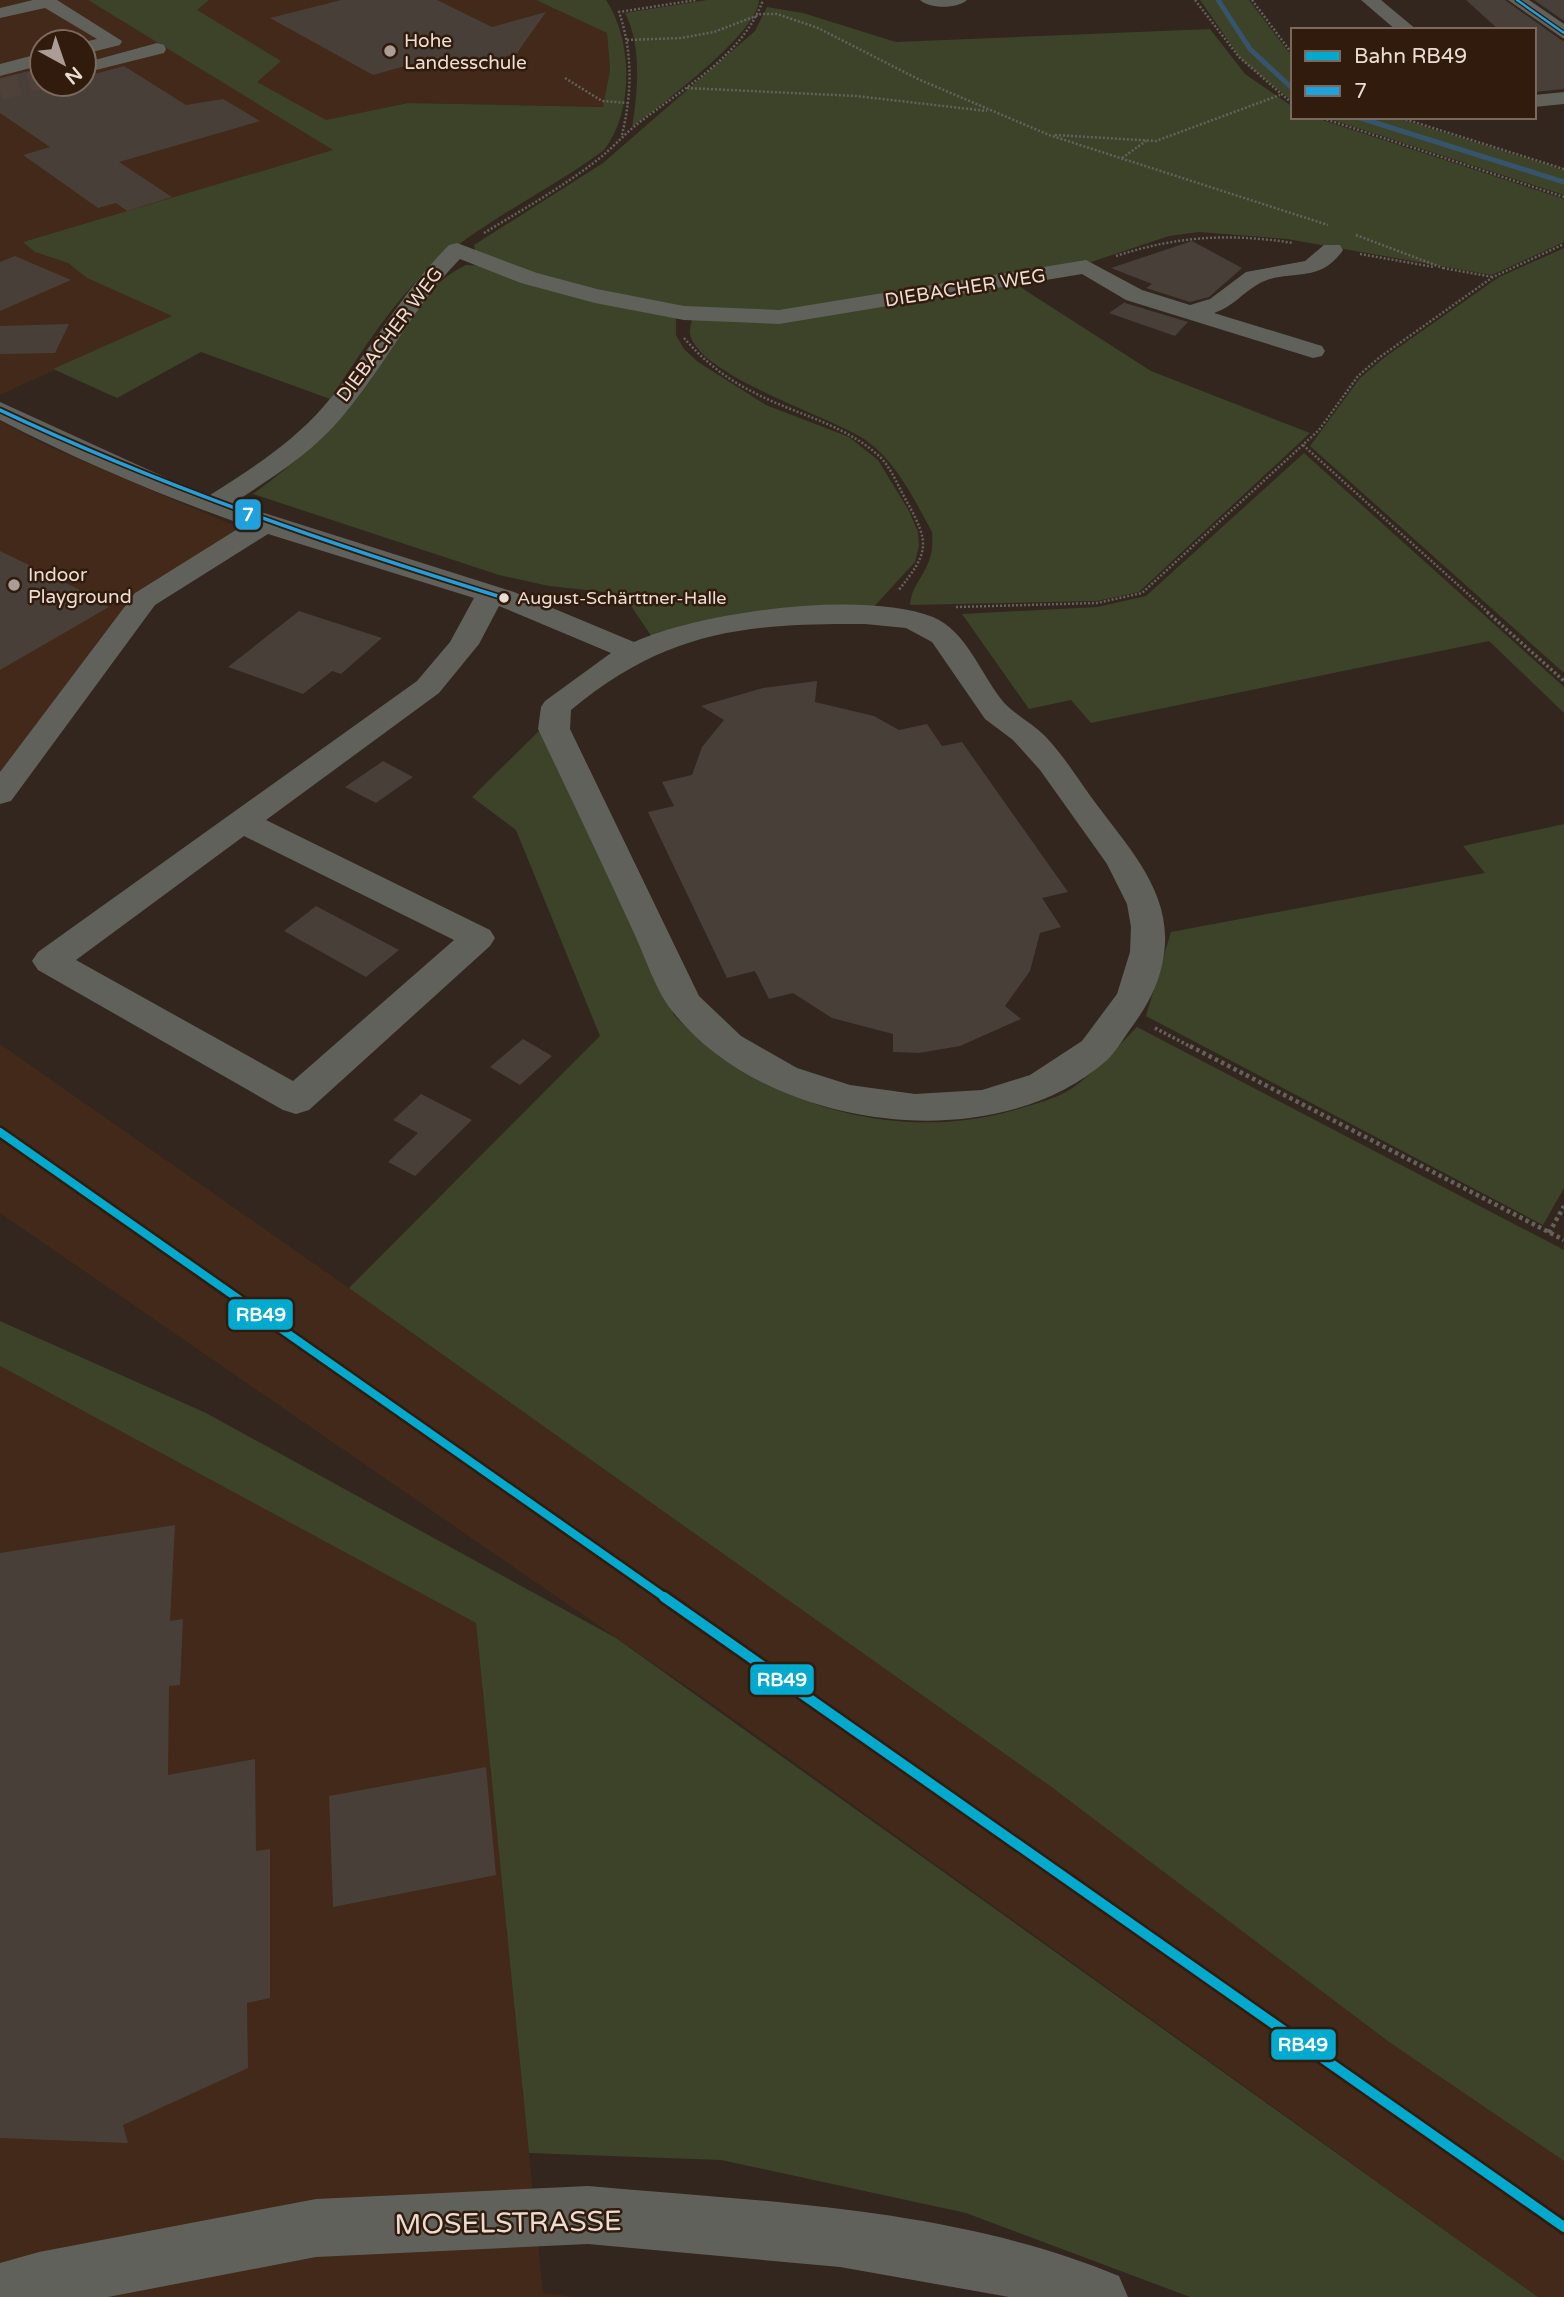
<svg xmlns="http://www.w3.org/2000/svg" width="1564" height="2297" viewBox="0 0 1564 2297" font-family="'Varela Round',sans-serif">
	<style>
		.built { fill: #422919; fill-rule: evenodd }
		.green { fill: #3c4329 }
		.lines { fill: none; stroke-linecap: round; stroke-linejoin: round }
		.stream { stroke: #37546d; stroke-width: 5 }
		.building { fill: #493f39 }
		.minor-tunnel { stroke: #4e413a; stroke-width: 20; stroke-dasharray: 20 10; stroke-linecap: butt }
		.path-far2 { stroke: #65625d; stroke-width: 2.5; stroke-dasharray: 2 2; stroke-linecap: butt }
		.path-far1 { stroke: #65625d; stroke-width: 3.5; stroke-dasharray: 2.5 2.5; stroke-linecap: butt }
		.path { stroke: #65625d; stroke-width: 4.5; stroke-dasharray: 3.5 3.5; stroke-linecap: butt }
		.minor { fill: #60615a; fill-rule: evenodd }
		.bus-1-far1-casing { stroke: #301b0d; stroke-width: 5 }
		.bus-1-casing { stroke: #301b0d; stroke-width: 7 }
		.bus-1-far1 { stroke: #20a1dd; stroke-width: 2.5 }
		.bus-1 { stroke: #20a1dd; stroke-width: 3.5 }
		.rail-1-far1-casing { stroke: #301b0d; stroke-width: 13 }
		.rail-1-casing { stroke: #301b0d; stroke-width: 15 }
		.rail-1-far1 { stroke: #00a9ce; stroke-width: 8 }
		.rail-1 { stroke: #00a9ce; stroke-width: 10 }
		.poi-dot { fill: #ab9d95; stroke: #301b0d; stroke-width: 2.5 }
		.bus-dot { fill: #ecddd4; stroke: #301b0d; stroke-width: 2.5 }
		.labels { text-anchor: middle; stroke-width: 5; stroke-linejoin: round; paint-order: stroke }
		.far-bus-label { font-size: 18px; fill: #ecddd4; stroke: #301b0d; text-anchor: start }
		.far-poi-label { font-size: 19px; fill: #ecddd4; stroke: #301b0d; text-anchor: start }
		.far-street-label { font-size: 19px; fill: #ecddd4; stroke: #301b0d }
		.near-street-label { font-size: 28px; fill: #ecddd4; stroke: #301b0d }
		.line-badge { stroke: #301b0d; stroke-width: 2.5 }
		.badge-label { font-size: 19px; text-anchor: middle; font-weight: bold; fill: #fff }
	</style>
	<rect width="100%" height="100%" fill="#32261f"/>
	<path class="built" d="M0 0H536L607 33 610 70 604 107 408 103 297 127 334 150 24 242 35 252 68 263 87 278 173 316 0 395ZM42 42H84V84H42Z
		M0 421 50 447 245 530 159 582 0 784Z
		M0 1044 349 1288 1050 1786 1389 2042 1564 2161V2297H1538L718 1708 0 1213Z
		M0 1366 476 1623 543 2293 577 2297H0Z"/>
	<path class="green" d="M88 0H209L197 10 281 61 257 82 326 120 408 103 603 107 610 70 607 33 536 0H606C633 40 634 112 604 150 548 192 479 222 427 271 388 308 360 355 330 399L201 352 117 398 53 369 172 316 87 278 68 263 35 252 23 242 333 150Z
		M707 0H759C759 32 660 106 632 127 638 91 642 46 625 13Z
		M1200 0H1249L1293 58V102L1241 59Z
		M767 7 803 13 896 42 1210 29 1245 74 1293 107V117H1313L1564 199V242L1492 275 1287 239 1199 232 1169 236 1082 265 806 311H684L564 285 476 253 474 245 603 163 755 31Z
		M1324 117H1394L1564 170V195Z
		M1564 248V673L1310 446 1360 378 1385 357 1499 277Z
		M466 265 486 266 676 316V335L684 349 698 362 766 405 849 437 878 460 909 511 918 532 919 546 915 562 869 612 652 637 631 606 605 592 549 586 499 575 253 494C292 465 329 435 359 396 393 352 413 289 466 265Z
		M1017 285 1151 371 1310 433 1139 592 1097 601 910 605C912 578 936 571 932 532 915 501 897 463 867 441 833 417 698 376 690 334 689 329 692 322 692 318L744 320Z
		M1304 453 1564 687V713L1489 641 1091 723 1071 700 1029 709 962 614 1097 607 1146 596Z
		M542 728 674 1015C757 1103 893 1144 1011 1111 1030 1105 1054 1100 1071 1089 1096 1072 1116 1048 1137 1027L1564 1250V2161L1389 2042 1050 1786 349 1288 600 1036 516 830 472 797Z
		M1564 824V1188L1543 1225 1146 1016 1171 932 1485 873 1463 846Z
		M0 1321 206 1413 616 1638 1538 2297H1190L966 2213 721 2160 529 2153 476 1623 0 1366Z"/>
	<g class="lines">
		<path class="stream" d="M1218 0 1250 49 1293 89
			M1357 117 1564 182"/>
	</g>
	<path class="building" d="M341 0H437L492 27 546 12 517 53 473 66 461 59H430L373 75 270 18Z
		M1466 0H1505L1564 42V89L1534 92V30H1499Z
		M1534 0H1564V21Z
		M124 66 186 105 223 99 260 121 119 162 172 197 127 211 116 203 98 208 23 155 50 147 0 113V78L33 70 42 76V84H84V77Z
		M1192 241 1242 268 1209 297 1190 302 1146 288 1152 284 1111 268Z
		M15 256 71 280 0 311V262Z
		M1125 302V303L1188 322 1175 336 1109 313Z
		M69 324 55 353 0 354V326Z
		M0 551 74 587 109 607 0 670Z
		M299 611 382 638 341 674 332 671 303 694 228 667Z
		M817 681 815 702 874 716 899 730 927 724 942 746 962 742 1068 892 1042 898 1061 927 1040 933 1030 971 1005 1006 1021 1019 960 1046 919 1053 893 1052V1034L832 1018 793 993 769 999 755 971 727 978 648 812 674 806 662 782 692 775 702 747 724 720 701 706 763 688Z
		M383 761 413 777 376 803 345 787Z
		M316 906 399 950 366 977 284 931Z
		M523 1039 552 1056 520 1085 490 1067Z
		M421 1094 472 1120 415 1176 388 1162 418 1133 393 1120Z
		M175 1525 170 1621 183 1619 180 1685 169 1686 168 1775 255 1759 256 1851 270 1849V1998L247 2003 248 2068 123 2125 128 2143 0 2138V1553Z
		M486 1767 496 1875 333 1907 329 1796Z"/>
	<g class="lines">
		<path class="minor-tunnel" d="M0 90 42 79"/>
		<path class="path-far2" d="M1195 0 1239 57 1293 104
			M1252 0 1293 55
			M627 40 681 38 714 32 761 14H777L818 28 918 79 1049 135 1328 225
			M565 78 602 101 628 103
			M687 88 856 96 987 111
			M1319 117 1564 197
			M1398 117 1564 169
			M622 135C632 93 633 53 619 12L696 0
			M1055 135 1156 141 1280 95
			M1122 158 1146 141
			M484 233C522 210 561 188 596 161 612 149 624 134 640 122 684 88 744 54 763 0
			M1356 235 1443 268
			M1360 254 1434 267
			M1116 256C1177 236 1230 233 1293 243
			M1443 268 1493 277
			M684 338C703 360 725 378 751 391 793 414 843 423 879 456 891 467 899 488 907 502 931 545 928 553 898 591
			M1303 445 1489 613
			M956 607 1097 603 1142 593 1319 430 1358 376 1380 357 1493 277 1564 244"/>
		<path class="path-far1" d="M1487 612 1564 681
			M1155 1028 1193 1048"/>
		<path class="path" d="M1190 1046 1564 1240
			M1549 1233 1564 1206"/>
		<path class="minor" d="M33 0H57L122 41 120 45 84 54V42L97 39 45 8 0 18V8Z
			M920 0H967C958 9 929 9 920 0Z
			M1361 0H1381L1417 30H1396Z
			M1508 0H1529L1564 24V39Z
			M157 43 164 45 166 49 164 53 84 73V63Z
			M42 53V65L0 76V64Z
			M1564 92V104L1534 107V95Z
			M457 243 537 273 597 289 684 306 779 310 1086 260 1142 290 1190 305 1210 299 1246 272 1305 261 1324 245H1340L1343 250C1319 285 1290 268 1260 283 1243 292 1233 307 1214 313L1322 346 1325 351 1322 356 1313 358 1126 300 1082 274 779 324 684 320 595 303 521 283 460 259C413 306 385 367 342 417 312 453 272 478 233 503L514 592 634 642C702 611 863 590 933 617 966 631 980 672 1001 699 1013 714 1031 722 1045 736 1064 756 1078 779 1094 801 1128 847 1173 893 1164 954 1160 983 1148 1005 1131 1028 1123 1039 1116 1052 1106 1061 992 1161 765 1129 673 1012 655 990 645 956 633 931 602 863 570 796 538 729L541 707 545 701 611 653 499 606 479 644 439 693 266 820 490 930 495 938 490 946 309 1110 296 1114 283 1110 38 970 32 961 38 952 417 681 450 642 474 598 268 534 155 605 11 801 0 804V772L135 593 244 525C160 495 79 461 0 420V402L173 481 210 495C251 469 292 443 324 406 369 354 400 294 449 245ZM865 624 906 628 932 642 985 719 1013 740 1040 770 1107 864 1127 904 1131 927 1130 952 1117 994 1082 1041 1030 1075 982 1090 915 1094 850 1085 797 1068 741 1036 699 996 570 729 571 710C666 631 745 623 865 624ZM244 836 454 940 293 1081 76 960Z
			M588 2186C765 2202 952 2207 1119 2276L1128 2297H1009L840 2267 588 2244 316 2257 108 2297H0V2263L39 2252 316 2199Z"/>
		<g class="bus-1-far1-casing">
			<path id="bus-1-far1" d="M1517 0 1564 33"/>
		</g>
		<g class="bus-1-casing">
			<path id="bus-1" d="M0 410C163 487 332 545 504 598"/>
		</g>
		<use href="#bus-1-far1" class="bus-1-far1"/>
		<use href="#bus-1" class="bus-1"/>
		<g class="rail-1-far1-casing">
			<path id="rail-1-far1" d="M0 1132 667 1599"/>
		</g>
		<g class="rail-1-casing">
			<path id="rail-1" d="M664 1597 1564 2227"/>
		</g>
		<use href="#rail-1-far1" class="rail-1-far1"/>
		<use href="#rail-1" class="rail-1"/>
	</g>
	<g class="poi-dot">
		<circle cx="390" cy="51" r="7"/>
		<circle cx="14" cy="585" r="7"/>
	</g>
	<circle class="bus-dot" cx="504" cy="598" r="6"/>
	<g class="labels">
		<g class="far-bus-label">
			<text x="517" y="604">August-Schärttner-Halle</text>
		</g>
		<g class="far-poi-label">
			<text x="404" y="47">Hohe<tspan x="404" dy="22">Landesschule</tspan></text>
			<text x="28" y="581">Indoor<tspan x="28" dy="22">Playground</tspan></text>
		</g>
		<g class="far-street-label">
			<text transform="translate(965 287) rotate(-9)" y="7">DIEBACHER WEG</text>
			<text transform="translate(389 334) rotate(-53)" y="7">DIEBACHER WEG</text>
		</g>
		<g class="near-street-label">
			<text transform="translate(508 2222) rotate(-1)" y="10">MOSELSTRASSE</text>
		</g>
	</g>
	<g class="line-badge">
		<rect x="234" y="498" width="28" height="33" rx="7" fill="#20a1dd"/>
		<rect x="227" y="1298" width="67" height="33" rx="7" fill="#00a9ce"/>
		<rect x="749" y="1663" width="66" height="33" rx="7" fill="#00a9ce"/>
		<rect x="1270" y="2028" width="67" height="33" rx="7" fill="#00a9ce"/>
	</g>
	<g class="badge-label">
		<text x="248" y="521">7</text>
		<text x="261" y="1321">RB49</text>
		<text x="782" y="1686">RB49</text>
		<text x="1303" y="2051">RB49</text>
	</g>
	<rect x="1291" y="28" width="245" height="91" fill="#301b0d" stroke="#7b695d" stroke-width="2"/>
	<rect x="1305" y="51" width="35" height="10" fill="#00a9ce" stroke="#7b695d" stroke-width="2"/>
	<text x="1354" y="63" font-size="21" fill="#ecddd4">Bahn RB49</text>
	<rect x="1305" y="86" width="35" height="10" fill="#20a1dd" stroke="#7b695d" stroke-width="2"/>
	<text x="1354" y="98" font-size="21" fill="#ecddd4">7</text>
	<g transform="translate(63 63) rotate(140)"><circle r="33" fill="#301b0d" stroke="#7b695d" stroke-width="2"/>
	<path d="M0-5L12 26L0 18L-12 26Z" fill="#ab9d95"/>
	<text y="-10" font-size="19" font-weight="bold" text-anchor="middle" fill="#ecddd4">N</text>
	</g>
</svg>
